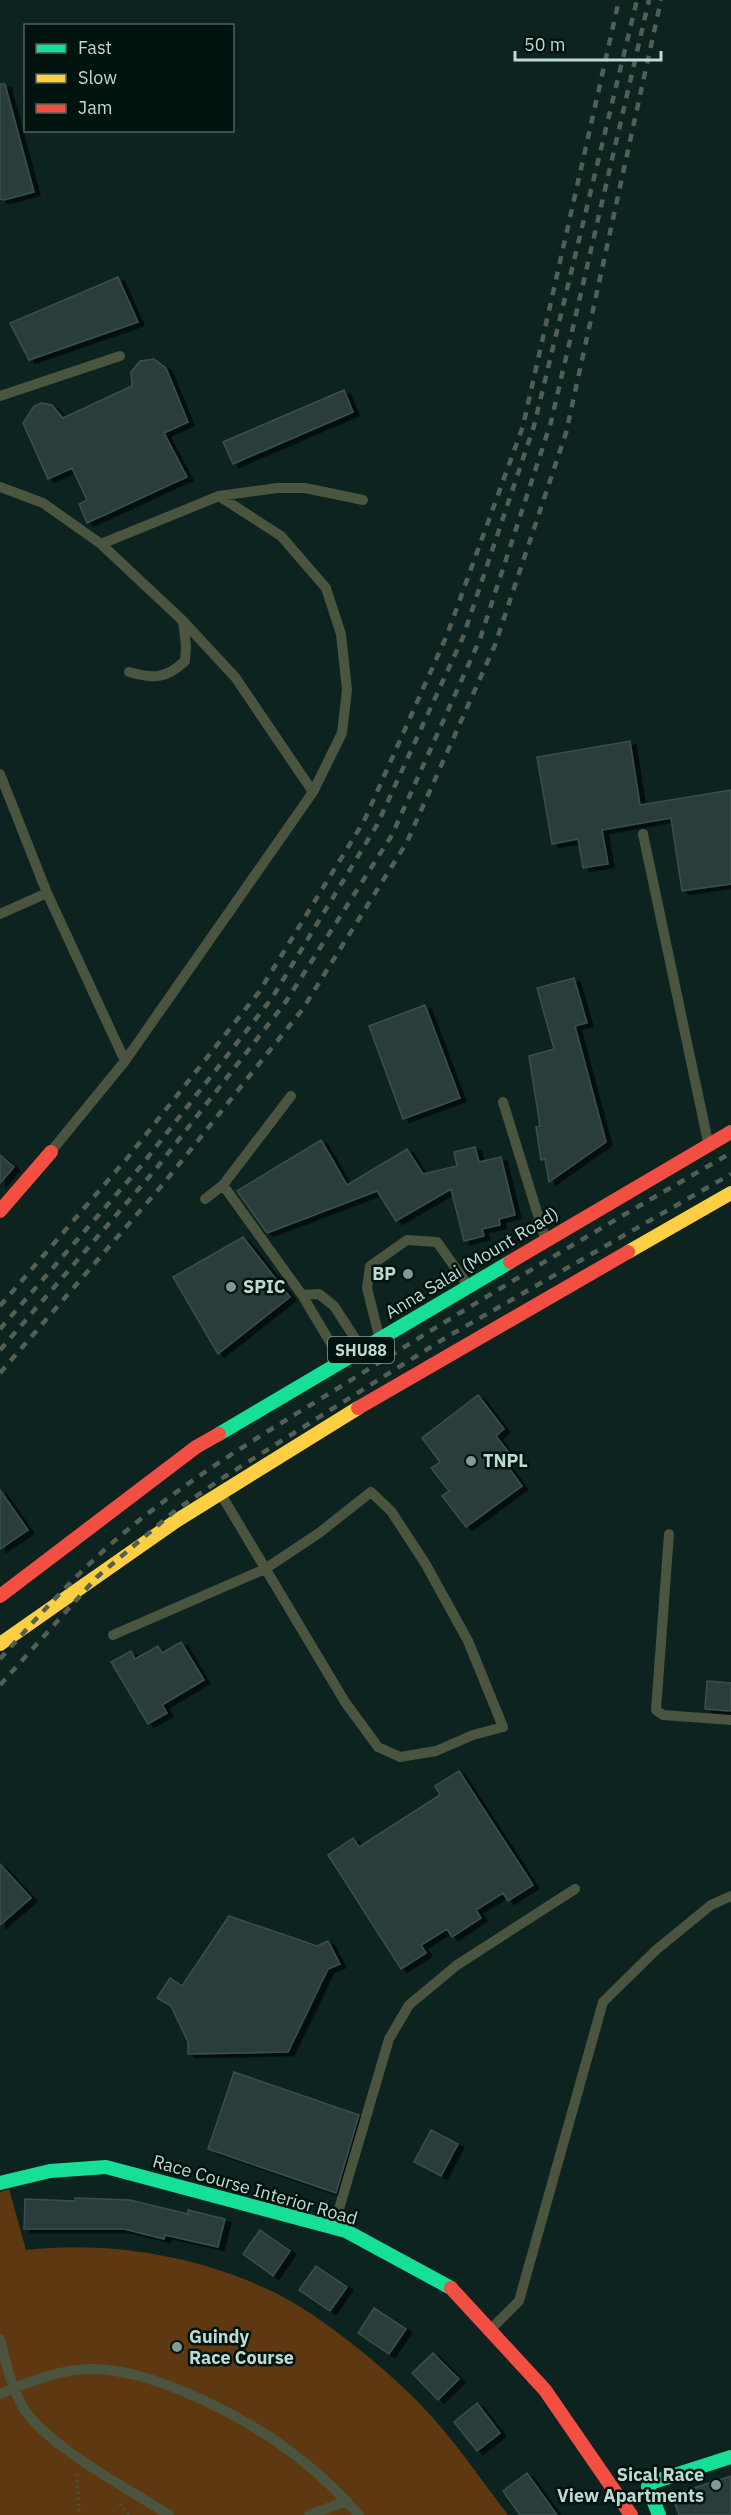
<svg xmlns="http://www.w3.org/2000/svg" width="731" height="2515" viewBox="0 0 731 2515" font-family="'IBM Plex Sans',sans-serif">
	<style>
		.green { fill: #5e3810 }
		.building { fill: #2c3d3b; stroke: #394f4e; stroke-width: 1.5; filter: url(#shadow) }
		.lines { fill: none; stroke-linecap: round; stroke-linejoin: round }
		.path { stroke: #485446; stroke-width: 4; stroke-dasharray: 1.5 4.5; stroke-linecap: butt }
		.lane { stroke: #4a543f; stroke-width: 10 }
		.fast { stroke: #16e098; stroke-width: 14 }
		.slow { stroke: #ffcf43; stroke-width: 14 }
		.jam { stroke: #f24e42; stroke-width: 14 }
		.rail { stroke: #535f53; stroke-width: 4.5; stroke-dasharray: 8 8; stroke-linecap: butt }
		.poi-dot { fill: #809a94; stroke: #00130f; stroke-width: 2 }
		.labels { text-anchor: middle; stroke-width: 5; stroke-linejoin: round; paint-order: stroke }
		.shield { fill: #00130f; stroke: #869e98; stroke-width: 1.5 }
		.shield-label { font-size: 16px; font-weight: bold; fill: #bfdad3 }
		.street-label { font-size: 18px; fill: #bfdad3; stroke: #00130f }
		.poi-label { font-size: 18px; font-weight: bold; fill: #bfdad3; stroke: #00130f; text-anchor: start }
	</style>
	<defs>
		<filter id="shadow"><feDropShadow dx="6" dy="3.5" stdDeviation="0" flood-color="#0009"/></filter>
	</defs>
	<rect width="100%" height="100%" fill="#0c2320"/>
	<path class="green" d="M9 2189 26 2250C106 2241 193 2255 265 2288 313 2309 381 2364 417 2401 451 2435 479 2477 508 2515H0V2192Z"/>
	<path class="building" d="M0 84H5L34 192 4 200 0 199Z
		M118 277 138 322 29 360 10 323Z
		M154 359 166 368 188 422 164 433 187 477 87 523 79 504 87 500 72 468 48 479 23 423 34 406 41 403 52 405 63 418 132 386 131 372 140 361Z
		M344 390 353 412 233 464 223 442Z
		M630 741 640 805 731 790V884L682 891 671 818 602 830 608 864 583 868 578 839 552 844 537 757Z
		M574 978 587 1023 575 1026 606 1142 549 1182 545 1159 541 1160 536 1127 540 1126 529 1056 554 1049 537 988Z
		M425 1005 460 1098 403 1119 369 1026Z
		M321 1140 347 1185 407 1149 423 1174 457 1166 454 1152 475 1147 479 1162 501 1157 515 1215 499 1219 500 1225 482 1229 484 1236 464 1241 451 1189 396 1221 377 1191 267 1233 237 1191Z
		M0 1155 14 1167 0 1183Z
		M243 1237 290 1297 218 1354 173 1277Z
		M478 1395 504 1429 496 1436 510 1454 503 1460 522 1486 466 1527 442 1496 449 1491 431 1468 440 1462 422 1438Z
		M0 1490 28 1530 0 1549Z
		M181 1642 204 1680 162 1705 167 1713 148 1724 111 1662 131 1651 135 1659 158 1646 162 1653Z
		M707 1681 731 1683V1711L705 1709Z
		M459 1771 533 1885 508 1901 503 1893 476 1910 481 1918 452 1937 447 1929 421 1945 426 1953 401 1969 328 1855 353 1838 359 1847 440 1795 435 1786Z
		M0 1864 31 1898 0 1925Z
		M229 1916 317 1946 328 1941 340 1964 328 1969 288 2052 188 2054V2042L171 2006 157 1998 170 1978 182 1986Z
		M234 2072 359 2115 336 2193 208 2149Z
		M431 2130 458 2144 441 2176 414 2162Z
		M75 2198 130 2200 188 2214V2210L225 2219 218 2247 165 2235 164 2239 124 2229H24L25 2199 75 2201Z
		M260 2230 290 2251 273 2276 243 2254Z
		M316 2266 347 2287 330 2311 299 2290Z
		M374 2308 406 2329 389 2354 358 2333Z
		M433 2353 459 2379 438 2400 412 2373Z
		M477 2403 500 2433 477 2451 454 2422Z
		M527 2473 557 2515H520L503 2491Z
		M731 2476V2515H679L672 2495Z"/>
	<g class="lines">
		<path class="path" d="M77 2474 79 2515
			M120 2504 129 2515"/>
		<path class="lane" d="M0 396 120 356
			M0 487 43 503 101 544 182 620 235 677 313 792
			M219 496 277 488H305L363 500
			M129 672C153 679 166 679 185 661L186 646 183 621
			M0 774 47 893 125 1061
			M643 834 708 1142
			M0 914 47 893
			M503 1102 545 1238
			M53 1149 125 1061 313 792 342 733 347 690 341 634 326 588 281 536 219 496 101 544
			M223 1185 302 1295 333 1347 342 1358
			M205 1199 223 1185 291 1096
			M302 1295 319 1294 334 1306 360 1346
			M379 1336 367 1288 370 1266 407 1240 437 1242 467 1284
			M669 1534 656 1710 663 1715 731 1720
			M113 1635 265 1569 319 1533 371 1492 391 1511 425 1563 468 1641 503 1727 473 1735 436 1751 400 1757 378 1747 345 1702 222 1496
			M334 2226 389 2039 409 2005 457 1965 575 1889
			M492 2328 519 2301 603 2002 656 1950 711 1905 731 1896
			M0 2339C6 2363 11 2387 24 2409 50 2448 129 2489 169 2515
			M0 2394C29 2382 59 2369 92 2369 123 2369 156 2380 185 2392 254 2422 309 2458 359 2515
			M309 2515 347 2501"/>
		<path class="fast" d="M219 1434 510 1262
			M0 2183 50 2171 106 2167 346 2231 451 2288
			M659 2515 648 2487 650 2483 731 2457"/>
		<path class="slow" d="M628 1252 731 1193
			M0 1644 176 1521 358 1408"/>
		<path class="jam" d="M0 1211 51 1152
			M510 1262 731 1132
			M358 1408 628 1252
			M0 1596 196 1447 219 1434
			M451 2288 545 2390 631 2515"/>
		<path class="rail" d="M0 1306 129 1156 259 992 364 821 447 635 523 426 619 0
			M0 1329 141 1166 272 998 377 825 463 637 534 426 637 0
			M0 1350 155 1170 285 1003 392 835 480 639 551 422 649 0
			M0 1373 164 1183 302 1010 407 842 495 645 566 433 661 0
			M0 1659C41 1613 83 1566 131 1527 205 1466 291 1418 372 1367 491 1293 610 1222 731 1153
			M0 1685 97 1577 176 1510 224 1477 445 1338 731 1174"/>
	</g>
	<g class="poi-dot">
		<circle cx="408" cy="1274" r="6"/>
		<circle cx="231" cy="1287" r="6"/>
		<circle cx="471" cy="1461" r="6"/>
		<circle cx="177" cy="2347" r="6"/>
		<circle cx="716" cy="2485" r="6"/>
	</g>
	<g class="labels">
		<rect class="shield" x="328" y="1337" width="66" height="26" rx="4.5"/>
		<g class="shield-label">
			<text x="361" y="1356">SHU88</text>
		</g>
		<g class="street-label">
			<text transform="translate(472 1263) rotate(-31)" y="6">Anna Salai (Mount Road)</text>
			<text transform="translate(255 2190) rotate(16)" y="6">Race Course Interior Road</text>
		</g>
		<g class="poi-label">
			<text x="396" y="1280" text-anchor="end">BP</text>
			<text x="243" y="1293">SPIC</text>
			<text x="483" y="1467">TNPL</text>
			<text x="189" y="2343">Guindy<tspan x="189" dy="21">Race Course</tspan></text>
			<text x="704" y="2481" text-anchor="end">Sical Race<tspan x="704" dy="21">View Apartments</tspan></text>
		</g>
	</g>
	<rect x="24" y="24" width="210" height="108" fill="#00130f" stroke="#4c635d" stroke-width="1.5"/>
	<rect x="36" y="44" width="30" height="9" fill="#16e098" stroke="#4c635d" stroke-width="1.5"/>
	<text x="78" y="54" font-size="18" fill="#bfdad3">Fast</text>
	<rect x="36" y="74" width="30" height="9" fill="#ffcf43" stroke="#4c635d" stroke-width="1.5"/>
	<text x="78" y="84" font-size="18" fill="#bfdad3">Slow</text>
	<rect x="36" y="104" width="30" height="9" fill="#f24e42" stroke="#4c635d" stroke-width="1.5"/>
	<text x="78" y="114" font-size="18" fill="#bfdad3">Jam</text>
	<path d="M515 51v9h146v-9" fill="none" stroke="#bfdad3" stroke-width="3"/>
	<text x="524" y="51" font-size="18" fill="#bfdad3" stroke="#00130f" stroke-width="4.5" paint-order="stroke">50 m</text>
</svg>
